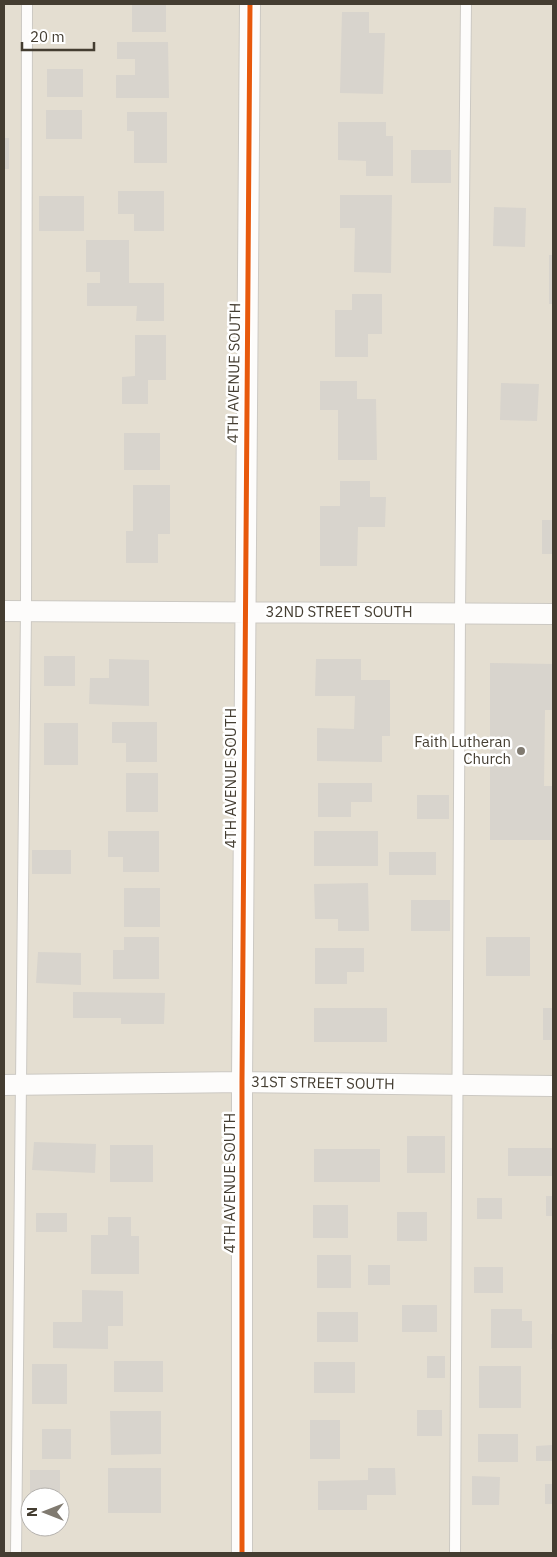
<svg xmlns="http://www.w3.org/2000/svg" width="557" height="1557" viewBox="0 0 557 1557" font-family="'IBM Plex Sans',sans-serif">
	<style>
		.residential { fill: #e4ded1; fill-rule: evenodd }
		.building { fill: #d8d4cd }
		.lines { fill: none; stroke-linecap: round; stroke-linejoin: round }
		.service-casing { stroke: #ccc9c3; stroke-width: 12 }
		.minor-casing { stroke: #ccc9c3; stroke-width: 22 }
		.service { stroke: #fdfcfb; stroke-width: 10 }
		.minor { stroke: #fdfcfb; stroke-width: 20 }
		.cycleway-casing { stroke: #fff; stroke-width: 8 }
		.cycleway { stroke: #e8590c; stroke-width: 5 }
		.poi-dot { fill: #807a70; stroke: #fff; stroke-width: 2 }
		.labels { text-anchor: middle; stroke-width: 5; stroke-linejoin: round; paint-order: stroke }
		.street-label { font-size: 15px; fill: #443d31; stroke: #fff }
		.poi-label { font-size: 15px; fill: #443d31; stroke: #fff; text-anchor: end }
	</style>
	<rect width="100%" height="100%" fill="#efece5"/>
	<path class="residential" d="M4 4H553V1553H4ZM30 1497H60V1527H30Z"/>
	<path class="building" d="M132 4H166V32H132Z
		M342 12H369V33H385L383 94 340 93Z
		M117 42H168L169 98H116V75H135V59H117Z
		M47 69H83V97H47Z
		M46 110H82V139H46Z
		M127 112H167V163H134V131H127Z
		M338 122H386V136H393V176H366V161L338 160Z
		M4 138H9V169H4Z
		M411 150H451V183H411Z
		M118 191H164V231H134V214H118Z
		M340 195H392L391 273 354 272 355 228H340Z
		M39 196H84V231H39Z
		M494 207 526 208 525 247 493 246Z
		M86 240H129V283H164V321H136L137 306H87V283H100V272H86Z
		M549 255H553V304H549Z
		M352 294H382V334H368V357H335V310H352Z
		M135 335H166V380H148V404H122V377L135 376Z
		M320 381H357V399H376L377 460H338V410H320Z
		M501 383 539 384 537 421 500 420Z
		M124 433H160V470H124Z
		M340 481H370V497H386L385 527H358L357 566H320V506H340Z
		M133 485H170V534H158V563H126V531H133Z
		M542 520H553V554H542Z
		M44 656H75V686H44Z
		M109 659 149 660V706L89 704 90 678H109Z
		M316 659H361V680H390V736H382V762L317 761V728L354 729 355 696H315Z
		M490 663 553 664V710H545L544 786H553V840H490Z
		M112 722H157V762H126V743H112Z
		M44 723H78V765H44Z
		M126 773H158V812H126Z
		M318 783H372V802H351V817H318Z
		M417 795H449V819H417Z
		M108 831H159V872H123V857H108Z
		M314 831H378V866H314Z
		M32 850H71V874H32Z
		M389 852H436V875H389Z
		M368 883 369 931H338V919H315L314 884Z
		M124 888H160V927H124Z
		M411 900H450V931H411Z
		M124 937H159V979H113V950H124Z
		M486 937H530V976H486Z
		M315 948H364V972H347V984H315Z
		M38 952 81 953V985L36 983Z
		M73 992 165 993 164 1024H121V1018H73Z
		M314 1008H387V1042H314Z
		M543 1008H553V1040H543Z
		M407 1136H445V1173H407Z
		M34 1142 96 1144 95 1173 32 1170Z
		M110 1145H153V1182H110Z
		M508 1148H553V1176H508Z
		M314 1149H380V1182H314Z
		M546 1196H553V1216H546Z
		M477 1198H502V1219H477Z
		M313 1205H348V1238H313Z
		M397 1212H427V1241H397Z
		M36 1213H67V1232H36Z
		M108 1217H131V1236H139V1274H91V1235H108Z
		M317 1255H351V1288H317Z
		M368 1265H390V1285H368Z
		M474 1267H503V1293H474Z
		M82 1290 123 1291V1326H108V1349L53 1348V1322H82Z
		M402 1305H437V1332H402Z
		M491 1309H522V1321H532V1348H491Z
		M317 1312H358V1342H317Z
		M551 1334H553V1349H551Z
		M427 1356H445V1378H427Z
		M114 1361H163V1392H114Z
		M314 1362H355V1393H314Z
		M32 1364H67V1404H32Z
		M479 1366H521V1408H479Z
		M417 1410H442V1436H417Z
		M110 1411H161V1454L111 1455Z
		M310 1420H340V1459H310Z
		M42 1429H71V1459H42Z
		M478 1434H518V1462H478Z
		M553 1445V1461H536V1446Z
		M108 1468H161V1513H108Z
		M368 1468H395L396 1495H367V1510H318V1481L368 1480Z
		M30 1470H60V1497H30Z
		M472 1476 500 1477 499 1505H472Z
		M545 1484H553V1504H545Z"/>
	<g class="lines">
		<g class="service-casing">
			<path id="service" d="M16 1553 26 611 27 4
				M455 1553 460 613 466 4"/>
		</g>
		<g class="minor-casing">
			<path id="minor" d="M4 611 553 614
				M4 1085 242 1082 553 1086
				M242 1553V1082L250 4"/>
		</g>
		<use href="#service" class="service"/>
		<use href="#minor" class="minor"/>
		<g class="cycleway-casing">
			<path id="cycleway" d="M242 1553V1082L250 4"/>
		</g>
		<use href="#cycleway" class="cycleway"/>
	</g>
	<circle class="poi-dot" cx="521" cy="751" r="5"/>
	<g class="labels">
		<g class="street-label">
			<text transform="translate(234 373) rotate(-89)" y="5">4TH AVENUE SOUTH</text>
			<text x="339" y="617">32ND STREET SOUTH</text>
			<text transform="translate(231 778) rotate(-90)" y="5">4TH AVENUE SOUTH</text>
			<text transform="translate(323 1083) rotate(1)" y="5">31ST STREET SOUTH</text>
			<text transform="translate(230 1183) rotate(-90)" y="5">4TH AVENUE SOUTH</text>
		</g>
		<g class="poi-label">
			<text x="511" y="747">Faith Lutheran<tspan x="511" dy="17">Church</tspan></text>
		</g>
	</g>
	<rect width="557" height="1557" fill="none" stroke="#443d31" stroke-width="10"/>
	<g transform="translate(45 1512) rotate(270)"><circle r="24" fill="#ffffff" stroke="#b4b1ad"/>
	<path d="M0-4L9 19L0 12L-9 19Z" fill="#807a70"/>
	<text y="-8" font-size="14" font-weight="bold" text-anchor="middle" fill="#443d31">N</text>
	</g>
	<path d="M22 42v8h72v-8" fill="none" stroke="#443d31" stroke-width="2.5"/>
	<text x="30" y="42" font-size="15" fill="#443d31" stroke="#ffffff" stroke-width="4" paint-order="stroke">20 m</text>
</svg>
